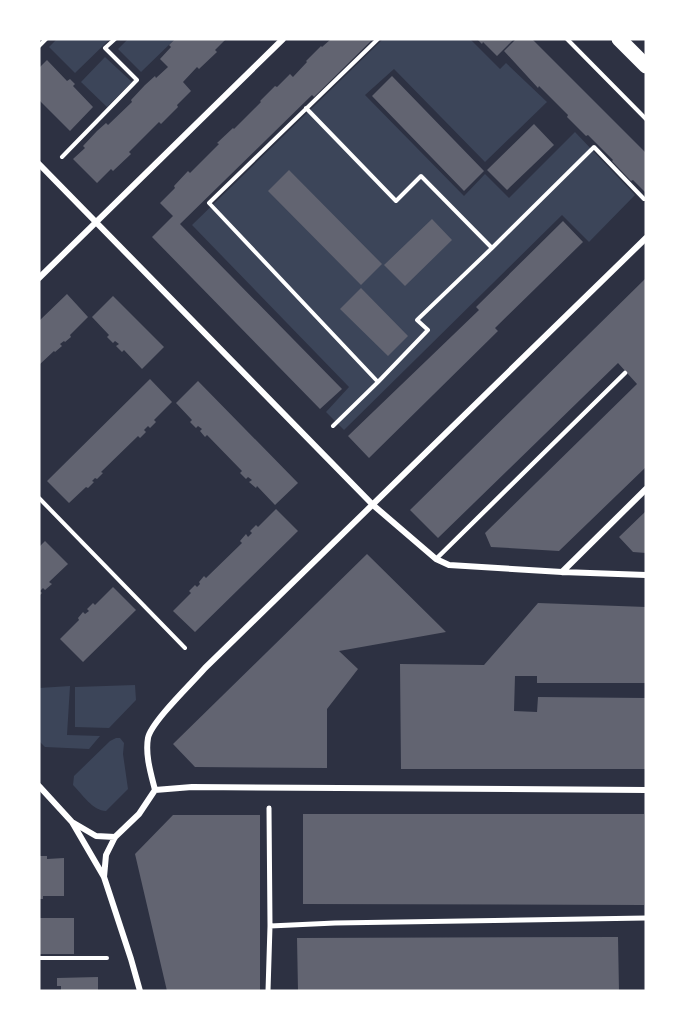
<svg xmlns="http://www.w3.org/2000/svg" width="685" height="1030" viewBox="0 0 685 1030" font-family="Cabin,sans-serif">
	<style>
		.green { fill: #3c4559 }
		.building { fill: #626471 }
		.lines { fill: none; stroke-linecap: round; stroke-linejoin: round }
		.path { stroke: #fff; stroke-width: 4 }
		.service { stroke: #fff; stroke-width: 4.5 }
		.pedestrian { stroke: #fff; stroke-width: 5 }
		.minor { stroke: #fff; stroke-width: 6 }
		.primary { stroke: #fff; stroke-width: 15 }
	</style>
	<rect width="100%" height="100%" fill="#2d3142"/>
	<path class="green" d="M57 39H110L75 73 49 47Z
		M128 39H175L141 72 118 49Z
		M383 39H470L500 69 506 63 547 102 485 162 394 69 365 95 464 196 485 174 509 198 575 132 635 195 589 242 562 215 344 430 326 412 349 387 192 225Z
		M105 57 132 82 107 107 81 82Z
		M135 685 136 700 109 728 75 727V687Z
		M70 686 67 735 100 736 89 749 45 747 39 741V688Z
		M116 738H120L124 743 123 754 128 789 106 811C93 811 82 794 73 785L74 776 110 741Z"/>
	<path class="building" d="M175 39H226L215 50 217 52 199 69 197 67 183 82 191 91 177 105 178 107 161 124 159 122 129 152 131 154 113 171 111 169 97 183 73 159 85 148 83 146 97 131 106 123 108 125 132 102 131 100 145 85 155 76 156 78 168 67 160 59 171 47 169 45Z
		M331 39H373L314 97 312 95 180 224 342 389 320 409 152 237 173 216 160 203 175 188 174 186 188 171 190 173 219 144 217 143 233 128 234 129 261 102 260 101 275 86 277 87 290 74 293 77 307 62 306 61 321 46 322 47Z
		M477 39H514L497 56 483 42 482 44Z
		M516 39H532L646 153V190L645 192 633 180 631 181 612 161 613 160 588 135 586 136 567 117 568 115 539 86 538 88 504 51Z
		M47 60 67 81 70 79 75 84 73 86 93 107 70 131 39 100V68Z
		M392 76 484 171 464 191 372 96Z
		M534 124 554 145 507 190 487 170Z
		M289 170 382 264 361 285 268 191Z
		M432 219 452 240 405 286 384 265Z
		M563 221 583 242 495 328 498 331 369 458 348 436 479 310 476 307Z
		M646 278V467L559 551 491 547 485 533 637 384 618 363 438 538 410 510Z
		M361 288 408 336 388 356 340 309Z
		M67 294 88 317 70 335 71 337 65 342 64 341 60 344 62 346 55 352 54 351 39 365V321Z
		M113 296 164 347 142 369 124 350 122 352 116 346 119 344 115 341 113 343 107 337 109 335 92 317Z
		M150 379 172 402 154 420 156 422 150 428 148 426 144 430 146 432 140 438 138 436 101 472 103 473 97 479 95 478 92 481 94 482 88 488 86 487 69 503 47 481Z
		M198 381 298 483 275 505 257 486 256 488 249 482 252 480 248 477 246 479 240 473 242 471 207 435 205 437 200 431 202 429 198 426 196 428 190 422 192 420 176 403Z
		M276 509 298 531 195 632 173 611 191 593 189 591 195 585 197 587 200 584 199 582 204 576 206 578 242 543 240 541 246 534 248 537 252 533 250 531 256 525 258 527Z
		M646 511V553L633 552 619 537Z
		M45 541 68 564 49 582 52 584 45 590 43 588 40 591 42 593 39 596V547Z
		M367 554 446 632 339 651 358 669 327 709V768L195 767 173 744Z
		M113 587 136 610 83 662 60 639 79 620 78 618 83 612 85 614 89 611 87 609 93 603 95 605Z
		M538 603 646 607V683H537V676H515L514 711 537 712 538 697 646 698V769H401L400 664 484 665Z
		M303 814H644V905L303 904Z
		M173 815H260V991H167L135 854Z
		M39 856H47V859L64 858V896H43V899H39Z
		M39 918H74V954H39Z
		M618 937 619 991H298L297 938Z
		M98 977V991H61V986H57V978Z"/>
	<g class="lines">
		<path class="path" d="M567 39 646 119
			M39 46 46 39
			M306 108 396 201 421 176 492 248 594 147 644 199
			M62 157 137 80 105 48 115 39
			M378 382 428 330 417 320 492 248
			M333 426 378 382 209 203 378 39
			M39 498 185 648
			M39 958H107"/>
		<path class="service" d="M436 559 625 373"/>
		<path class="pedestrian" d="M269 808 270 926
			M268 991 270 926 335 923 646 918"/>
		<path class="minor" d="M39 164 373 505 436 559 449 565 562 572 646 575
			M39 278 283 39
			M562 572 646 489
			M39 786 72 822 104 877 131 959 140 991
			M155 790 192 787 646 790
			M72 822 96 836 115 837
			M104 877 106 855 115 837 139 814 155 790C151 774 145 755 148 738 151 722 193 682 205 668L646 238"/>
		<path class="primary" d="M619 39 646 66"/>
	</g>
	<rect width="685" height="1030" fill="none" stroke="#ffffff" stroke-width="81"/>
</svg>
